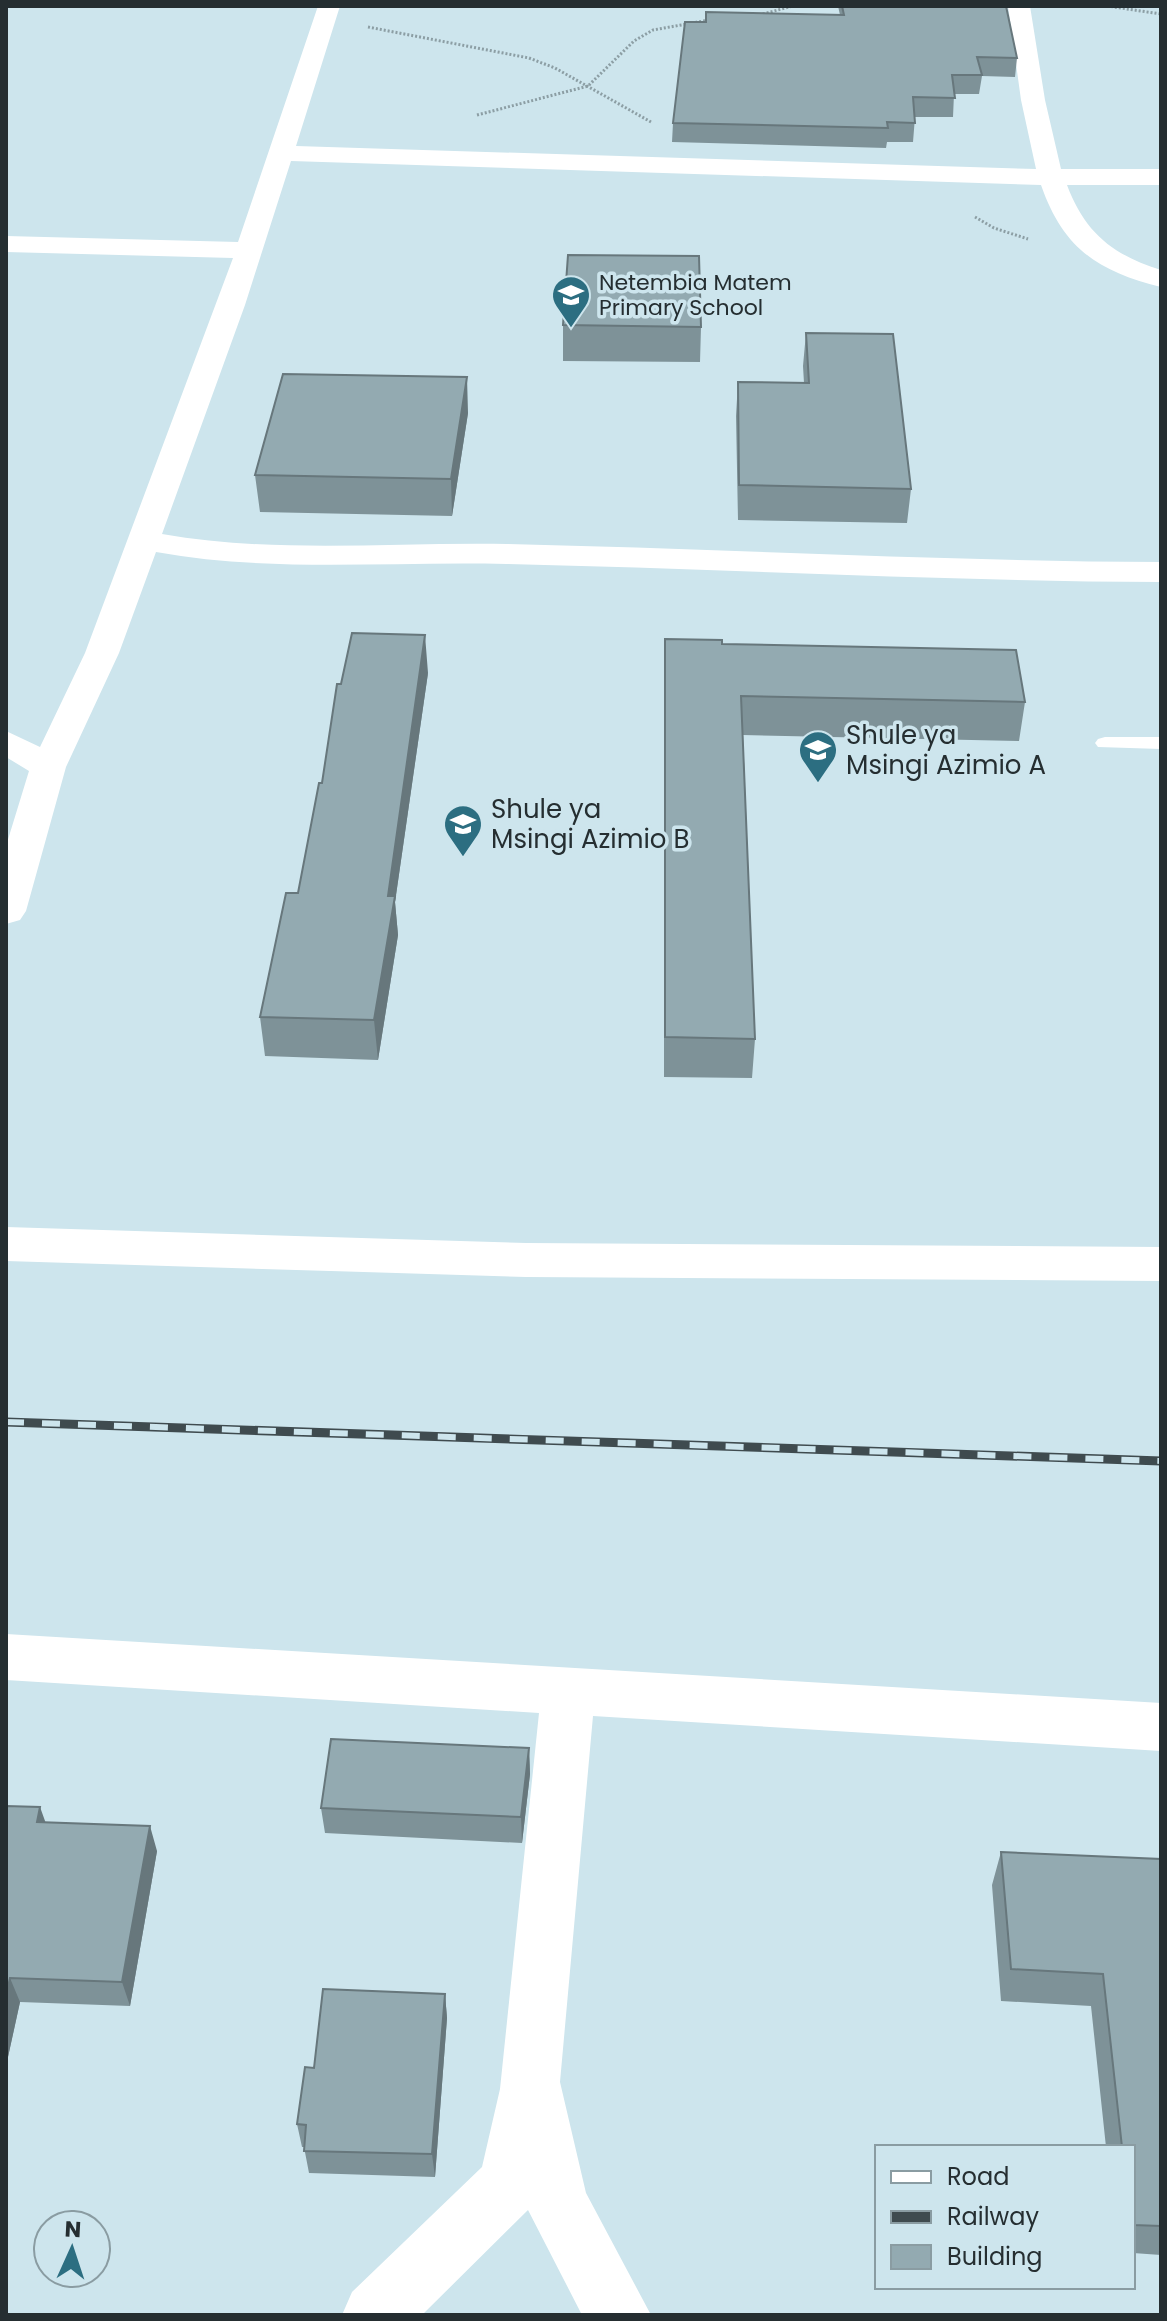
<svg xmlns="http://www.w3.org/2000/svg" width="1167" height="2321" viewBox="0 0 1167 2321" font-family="Poppins,sans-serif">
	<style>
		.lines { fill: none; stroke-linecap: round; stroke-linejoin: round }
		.path-far1 { stroke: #8c9ea4; stroke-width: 3; stroke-dasharray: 2 2; stroke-linecap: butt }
		.path { stroke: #8c9ea4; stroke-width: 5; stroke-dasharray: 4 4; stroke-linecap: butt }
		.lane { fill: #fff; fill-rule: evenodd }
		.street { fill: #fff; fill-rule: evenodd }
		.rail-casing { stroke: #3f4b4f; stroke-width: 9 }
		.rail { stroke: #cde5ed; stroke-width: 6; stroke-dasharray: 18; stroke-linecap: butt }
		.wall { fill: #7e9298 }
		.shaded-wall { fill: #67777c }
		.building { fill: #93aab1; stroke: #67777c; stroke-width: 2 }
		.labels { text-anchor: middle; stroke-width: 7; stroke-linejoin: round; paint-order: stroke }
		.far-poi-label { font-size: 22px; fill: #252e31; stroke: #cde5ed; text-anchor: start }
		.poi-label { font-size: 26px; fill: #252e31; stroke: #cde5ed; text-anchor: start }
	</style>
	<rect width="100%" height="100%" fill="#cde5ed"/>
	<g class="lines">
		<path class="path-far1" d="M1107 6 1161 14
			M759 15 793 6
			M368 27 529 58 555 68 651 122
			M477 115 588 86 634 41 653 30 709 20
			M975 217 994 228 1028 239"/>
		<path class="path" d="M6 1422 1161 1461"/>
		<path class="lane" d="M1105 737H1161V749L1098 747 1095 743 1098 739Z"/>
		<path class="street" d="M318 6H340L296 146 1036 169 1021 100 1008 6H1030L1045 100 1061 169H1161V185H1067C1085 233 1113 255 1161 270V287C1097 271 1063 248 1041 185L291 161 245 305 162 534C276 554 392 542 507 544 725 549 943 561 1161 562V582C943 581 725 569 507 564 389 561 272 573 156 552L119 653 66 767 26 911 20 920 6 924V846L29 771 6 757V731L40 747 85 653 233 258 6 252V236L238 242Z
			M6 1227 526 1243 1161 1247V1281L526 1277 6 1261Z
			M6 1634 1161 1703V1751L593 1716 560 2082 586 2193 651 2315H582L528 2210 422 2315H342L352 2292 482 2167 500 2089 539 1713 6 1680Z"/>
		<g class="rail-casing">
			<path id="rail" d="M6 1422 1161 1461"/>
		</g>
		<use href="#rail" class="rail"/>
	</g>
	<path class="wall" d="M838 6H1006L1017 58 1015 77 982 76 979 94H954L953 117H915L913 142H887L886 148 672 142 673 123 706 22 840 15Z
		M563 325 701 327 700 362 563 361Z
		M806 333 911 489 907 523 738 520 736 416 738 382 804 383 803 366Z
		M468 413 452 516 260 512 255 475Z
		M665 639 722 644 1025 702 1019 741 743 735 755 1039 752 1078 664 1077V678Z
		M428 673 395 902 398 935 378 1060 265 1056 260 1017 298 893Z
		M529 1748 530 1774 522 1843 325 1833 321 1808Z
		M6 1806 45 1822 157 1851 130 2006 20 2002 6 2066Z
		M1001 1852 1161 1859V2255L1133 2253V2147H1106L1091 2006 1001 2001 992 1885Z
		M445 1994 447 2018 435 2177 309 2173 304 2147H302L297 2124 314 2068Z"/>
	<path class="shaded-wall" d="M467 377 468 413 452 516 451 479Z
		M425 635 428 673 395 902 398 935 378 1060 374 1020 388 896Z
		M529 1748 530 1774 522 1843 521 1817Z
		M40 1807 49 1832 37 1822Z
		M150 1826 157 1851 130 2006 122 1982Z
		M10 1978 20 2002 6 2066V1995Z
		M445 1994 447 2018 435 2177 432 2154Z"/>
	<path class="building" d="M842 6H1006L1017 58 977 57 982 75H952L955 98 913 97 915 123 887 122 888 128 673 123 685 22H706V12L844 15Z
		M568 255 699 256 701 327 563 325Z
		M806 333 893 334 911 489 739 485 738 382 809 383Z
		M283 374 467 377 451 479 255 475Z
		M352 633 425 635 388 896H395L374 1020 260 1017 286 893H298L319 783H322L337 684H341Z
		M665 639 722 640V644L1016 650 1025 702 741 696 755 1039 665 1037Z
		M331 1739 529 1748 521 1817 321 1808Z
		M6 1806 40 1807 37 1822 150 1826 122 1982 10 1978 6 1995Z
		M1001 1852 1161 1859V2226L1133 2225V2147H1122L1103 1974 1011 1969Z
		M323 1989 445 1994 432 2154 304 2151 306 2125 297 2124 305 2067 314 2068Z"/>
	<defs>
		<g id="school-pin" transform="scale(2)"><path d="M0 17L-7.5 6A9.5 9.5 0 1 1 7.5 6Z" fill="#2c6e81" stroke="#cde5ed"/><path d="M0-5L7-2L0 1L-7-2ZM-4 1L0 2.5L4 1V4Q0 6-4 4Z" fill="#fff"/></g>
	</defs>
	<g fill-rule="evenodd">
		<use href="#school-pin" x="571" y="295"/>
		<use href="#school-pin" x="818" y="750"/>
		<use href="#school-pin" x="463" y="824"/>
	</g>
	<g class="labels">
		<g class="far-poi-label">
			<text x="599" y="290">Netembia Matem<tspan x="599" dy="25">Primary School</tspan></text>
		</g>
		<g class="poi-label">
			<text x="846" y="744">Shule ya<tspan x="846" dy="30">Msingi Azimio A</tspan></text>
			<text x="491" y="818">Shule ya<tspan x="491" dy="30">Msingi Azimio B</tspan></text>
		</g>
	</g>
	<rect width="1167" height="2321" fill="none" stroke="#252e31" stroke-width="16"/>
	<rect x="875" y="2145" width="260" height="144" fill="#cde5ed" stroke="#8a9ca2" stroke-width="2"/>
	<rect x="891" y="2171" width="40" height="12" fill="#ffffff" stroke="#8a9ca2" stroke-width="2"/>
	<text x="947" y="2185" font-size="24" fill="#252e31">Road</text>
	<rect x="891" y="2211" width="40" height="12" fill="#3f4b4f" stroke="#8a9ca2" stroke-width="2"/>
	<text x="947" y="2225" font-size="24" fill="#252e31">Railway</text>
	<rect x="891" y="2245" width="40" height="24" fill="#93aab1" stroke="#8a9ca2" stroke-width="2"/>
	<text x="947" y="2265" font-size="24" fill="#252e31">Building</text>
	<g transform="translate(72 2249) rotate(3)"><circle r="38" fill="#cde5ed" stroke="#8a9ca2" stroke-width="2"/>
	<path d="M0-6L14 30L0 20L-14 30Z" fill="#2c6e81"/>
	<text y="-12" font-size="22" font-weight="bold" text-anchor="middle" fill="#252e31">N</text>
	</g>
</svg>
